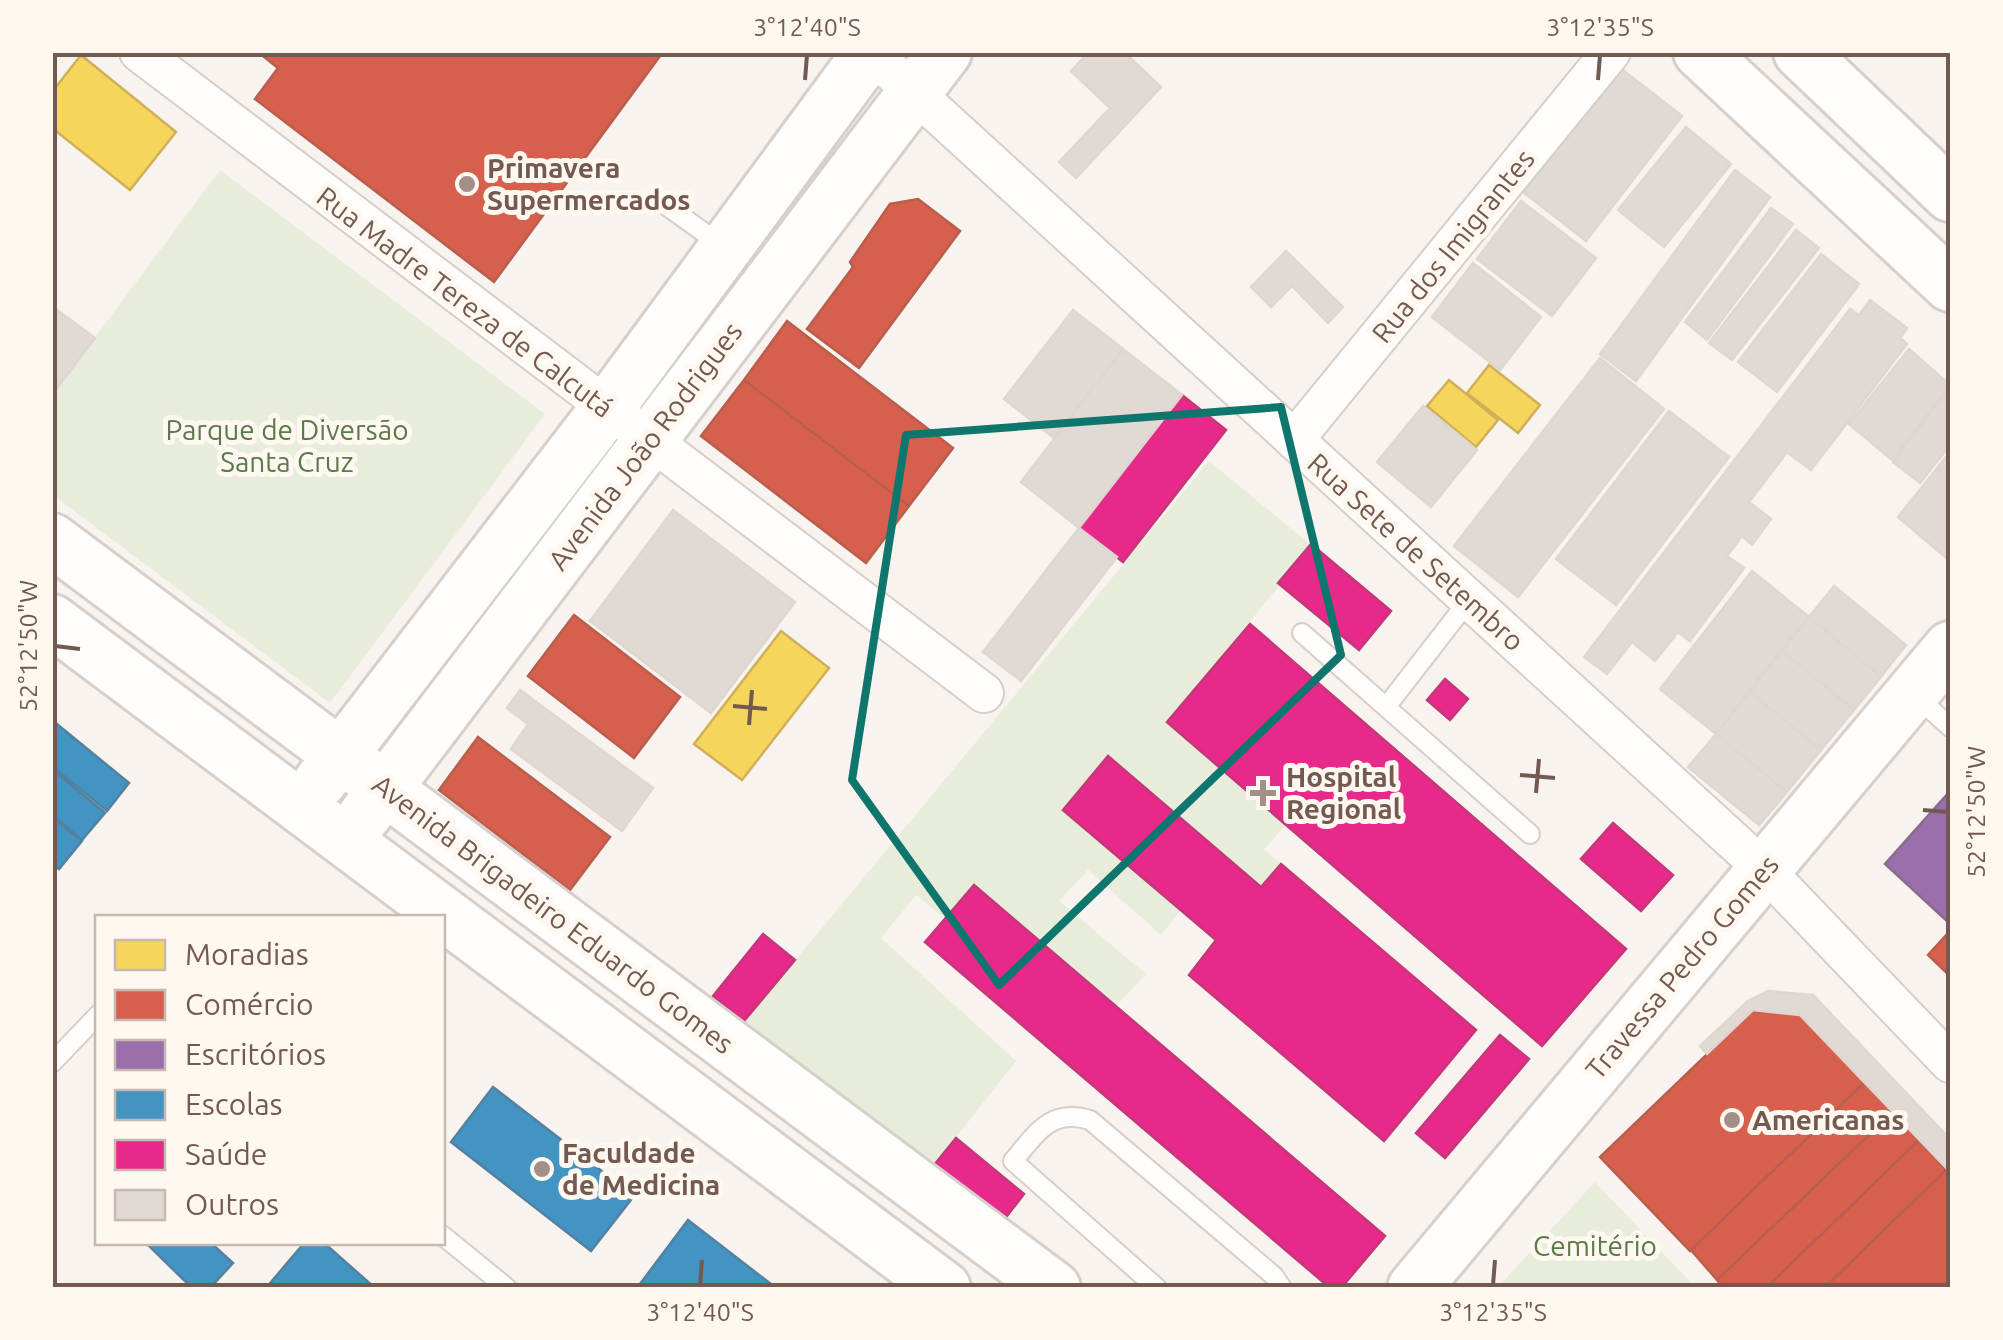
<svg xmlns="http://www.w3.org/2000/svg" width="2003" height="1340" viewBox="0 0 2003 1340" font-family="Ubuntu,sans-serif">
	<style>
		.green { fill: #e7edda }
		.homes { fill: #f6d55c; stroke: #cfb058; stroke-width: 2.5 }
		.shops { fill: #d6604d; stroke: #b95e4e; stroke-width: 2.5 }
		.offices { fill: #9970ab; stroke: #8e6990; stroke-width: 2.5 }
		.schools { fill: #4393c3; stroke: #5282a0; stroke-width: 2.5 }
		.health { fill: #e7298a; stroke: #c43779; stroke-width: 2.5 }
		.building { fill: #e1d9d4; stroke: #e0d6d1; stroke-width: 2.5 }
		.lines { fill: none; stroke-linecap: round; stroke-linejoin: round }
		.lane-casing { stroke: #d5cec9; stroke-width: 22 }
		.street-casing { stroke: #d5cec9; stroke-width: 42 }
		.secondary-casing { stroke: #d7cfca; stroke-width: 58 }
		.lane { stroke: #fefdfc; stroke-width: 18 }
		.street { stroke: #fefdfc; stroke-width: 38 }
		.secondary { stroke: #fefdfc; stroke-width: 52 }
		.marked { fill: none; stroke: #0f766e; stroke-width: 8; stroke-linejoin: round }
		.ticks { fill: none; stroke: #745950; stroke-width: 4 }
		.poi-dot { fill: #a28f87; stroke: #fef8f1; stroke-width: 4 }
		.labels { text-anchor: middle; stroke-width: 10; stroke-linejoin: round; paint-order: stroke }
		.poi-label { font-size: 28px; font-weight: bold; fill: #745950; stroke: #fef8f1; text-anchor: start }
		.street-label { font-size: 28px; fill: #745950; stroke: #fef8f1 }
		.park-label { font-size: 28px; fill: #5c7949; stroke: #fef8f1 }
		.neatline { fill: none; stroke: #745950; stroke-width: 4 }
		.ticks-label { font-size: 25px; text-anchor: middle; fill: #745950 }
	</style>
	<rect width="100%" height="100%" fill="#f8f3ee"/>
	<path class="green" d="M220 170 545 414 330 703 53 495 52 395Z
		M1209 461 1312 546 1167 722 1286 825 1264 849 1281 864 1261 887 1108 757 1064 810 1181 910 1161 935 1088 870 1059 901 1146 974 1116 1006 974 885 945 919 916 895 881 938 1016 1061 930 1170 739 1028Z
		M1595 1182 1695 1287H1498Z"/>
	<path class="homes" d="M81 55 176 132 130 190 52 128V92Z
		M1489 365 1540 405 1518 433 1467 393Z
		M1449 380 1498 420 1476 447 1427 406Z
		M781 631 829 668 742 780 694 744Z"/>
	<path class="shops" d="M258 52H663L494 282 255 99 278 68Z
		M918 199 960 231 859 368 807 329 853 267 850 262 890 204Z
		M787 321 953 448 909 506 744 380Z
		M744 380 909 506 866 563 701 436Z
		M574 615 680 697 634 758 528 676Z
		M478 737 610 837 570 890 439 790Z
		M1950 931V976L1928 955Z
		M1753 1010 1800 1015 1865 1082 1690 1251 1600 1157Z
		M1865 1082 1893 1112 1717 1280 1691 1250Z
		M1893 1112 1919 1140 1766 1288H1724L1717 1280Z
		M1919 1140 1946 1170 1824 1288H1766Z
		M1947 1169 1950 1288H1824L1946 1170Z"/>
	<path class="offices" d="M1950 791V920L1948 922 1885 864Z"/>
	<path class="schools" d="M52 720 129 783 107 811 52 766Z
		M52 769 105 813 82 840 52 815Z
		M52 817 82 841 59 869 52 864Z
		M493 1087 634 1196 591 1251 451 1142Z
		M688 1220 776 1288H637Z
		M145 1242H210L233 1263 210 1288H192Z
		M305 1242H323L375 1288H266Z"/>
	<path class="health" d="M1182 395 1226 430 1123 562 1079 528Z
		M1311 544 1391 611 1359 650 1278 583Z
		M1250 624 1626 949 1542 1046 1167 722Z
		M1445 679 1468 699 1450 720 1427 700Z
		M1108 756 1261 887 1281 864 1476 1030 1384 1141 1189 975 1216 940 1063 810Z
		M1613 823 1673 875 1641 911 1581 859Z
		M974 885 1385 1236 1341 1288H1330L925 942Z
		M763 934 795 960 744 1021 713 996Z
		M1500 1035 1529 1059 1445 1158 1416 1133Z
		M956 1138 1024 1194 1000 1225 930 1170Z"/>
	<path class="building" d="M1089 52H1124L1161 87 1076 178 1059 162 1110 108 1071 71Z
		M1619 67 1682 116 1586 241 1523 192Z
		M1686 127 1731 164 1664 247 1618 210Z
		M1735 170 1770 197 1636 381 1600 354Z
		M1521 201 1596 258 1552 316 1477 259Z
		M1771 208 1793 224 1707 340 1685 322Z
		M1796 230 1819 248 1732 360 1709 343Z
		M1286 251 1343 307 1328 323 1292 286 1271 307 1251 287Z
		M1821 254 1859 284 1777 392 1738 362Z
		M1473 263 1541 317 1500 370 1432 317Z
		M1870 300 1907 328 1900 338 1907 344 1811 470 1787 452 1749 502 1771 519 1752 545 1742 536 1727 556 1744 568 1690 641 1678 632 1655 661 1632 642 1607 674 1584 657 1850 309 1859 315Z
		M52 306 95 338 52 395Z
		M1073 310 1123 349 1054 438 1004 399Z
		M1123 349 1182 395 1079 528 1021 482Z
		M1909 349 1950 385 1892 460 1849 424Z
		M1600 358 1664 409 1518 597 1454 546Z
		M1950 388V445L1920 483 1893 462Z
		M1423 406 1477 450 1431 507 1377 462Z
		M1669 411 1729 457 1616 605 1556 559Z
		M1950 452V478L1938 467Z
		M1938 467 1950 478V561L1898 517Z
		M673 510 795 602 711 713 590 621Z
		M1079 528 1117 557 1021 681 983 652Z
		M1752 571 1809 617 1716 734 1660 689Z
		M1834 586 1906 645 1881 677 1809 617Z
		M1809 617 1881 677 1854 710 1781 650Z
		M1781 650 1854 710 1821 750 1749 691Z
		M520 690 653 788 622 831 511 749 528 724 507 708Z
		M1749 691 1821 750 1787 792 1716 734Z
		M1716 734 1787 792 1759 825 1688 767Z
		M1768 991 1813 995 1950 1139V1172L1800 1015 1753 1010 1707 1054 1700 1046 1748 1001Z"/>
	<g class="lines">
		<g class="lane-casing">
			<path id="lane" d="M667 206 720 244
				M1302 633 1530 834
				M1917 697 1950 727
				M1386 707 1469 600
				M52 1063 98 1015
				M442 1235 507 1288
				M1157 1288 1013 1161C1036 1134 1050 1108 1090 1120L1274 1276 1282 1288"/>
		</g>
		<g class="street-casing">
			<path id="street" d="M139 52 984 693
				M870 52 1764 869 1950 1063
				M1294 440 1611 52"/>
		</g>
		<g class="secondary-casing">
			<path id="secondary" d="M1700 52 1950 285
				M1800 52 1950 195
				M52 540 1054 1288
				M52 621 944 1288
				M320 782 606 410 870 52
				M365 815 945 52
				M1414 1288 1950 648"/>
		</g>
		<use href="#lane" class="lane"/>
		<use href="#street" class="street"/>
		<use href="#secondary" class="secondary"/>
	</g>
	<path class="marked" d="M1281 407 1341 655 999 985 852 780 906 435Z"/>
	<path class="ticks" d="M805 80 807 55M1598 80 1600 55M55 646 80 649M733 706 767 709M749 725 752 690M1520 775 1555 778M1536 793 1539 759M1923 810 1948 812M700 1285 702 1260M1493 1285 1495 1260"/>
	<g class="poi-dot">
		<circle cx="467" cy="184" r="10"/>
		<path d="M1258 778h10v10h10v10h-10v10h-10v-10h-10v-10h10z"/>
		<circle cx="1732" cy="1120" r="10"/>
		<circle cx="542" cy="1169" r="10"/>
	</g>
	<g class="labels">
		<g class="poi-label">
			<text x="487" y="178">Primavera<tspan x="487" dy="32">Supermercados</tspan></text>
			<text x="1286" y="787">Hospital<tspan x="1286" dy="32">Regional</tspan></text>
			<text x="1752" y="1130">Americanas</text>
			<text x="562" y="1163">Faculdade<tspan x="562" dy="32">de Medicina</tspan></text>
		</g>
		<g class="street-label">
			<text transform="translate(1453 246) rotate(-51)" y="10">Rua dos Imigrantes</text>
			<text transform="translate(465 302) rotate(37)" y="10">Rua Madre Tereza de Calcutá</text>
			<text transform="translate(645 446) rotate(-53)" y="10">Avenida João Rodrigues</text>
			<text transform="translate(1416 552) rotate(42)" y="10">Rua Sete de Setembro</text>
			<text transform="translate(553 914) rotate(37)" y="10">Avenida Brigadeiro Eduardo Gomes</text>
			<text transform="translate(1682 967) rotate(-50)" y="10">Travessa Pedro Gomes</text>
		</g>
		<g class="park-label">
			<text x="287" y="440">Parque de Diversão<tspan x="287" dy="32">Santa Cruz</tspan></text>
			<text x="1595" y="1256">Cemitério</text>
		</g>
	</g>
	<rect width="2003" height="1340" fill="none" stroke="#fef8f1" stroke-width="110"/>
	<rect x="95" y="915" width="350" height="330" fill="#fef8f1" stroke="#c7b8b1" stroke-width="2.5"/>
	<rect x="115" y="940" width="50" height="30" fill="#f6d55c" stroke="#c7b8b1" stroke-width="2.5"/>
	<text x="185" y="965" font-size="30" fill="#745950">Moradias</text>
	<rect x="115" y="990" width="50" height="30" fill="#d6604d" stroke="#c7b8b1" stroke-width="2.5"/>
	<text x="185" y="1015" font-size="30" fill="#745950">Comércio</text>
	<rect x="115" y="1040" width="50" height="30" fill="#9970ab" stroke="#c7b8b1" stroke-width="2.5"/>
	<text x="185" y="1065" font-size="30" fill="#745950">Escritórios</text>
	<rect x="115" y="1090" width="50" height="30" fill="#4393c3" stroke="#c7b8b1" stroke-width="2.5"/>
	<text x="185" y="1115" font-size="30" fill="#745950">Escolas</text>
	<rect x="115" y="1140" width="50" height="30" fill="#e7298a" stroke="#c7b8b1" stroke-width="2.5"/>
	<text x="185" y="1165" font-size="30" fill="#745950">Saúde</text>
	<rect x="115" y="1190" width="50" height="30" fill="#e1d9d4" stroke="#c7b8b1" stroke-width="2.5"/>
	<text x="185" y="1215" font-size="30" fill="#745950">Outros</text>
	<rect x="55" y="55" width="1893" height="1230" class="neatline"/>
	<g class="ticks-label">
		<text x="807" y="36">3°12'40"S</text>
		<text x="1600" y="36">3°12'35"S</text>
		<text transform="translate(28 646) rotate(-90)" y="9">52°12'50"W</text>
		<text transform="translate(1976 812) rotate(-90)" y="9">52°12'50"W</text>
		<text x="700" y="1321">3°12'40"S</text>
		<text x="1493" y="1321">3°12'35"S</text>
	</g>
</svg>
